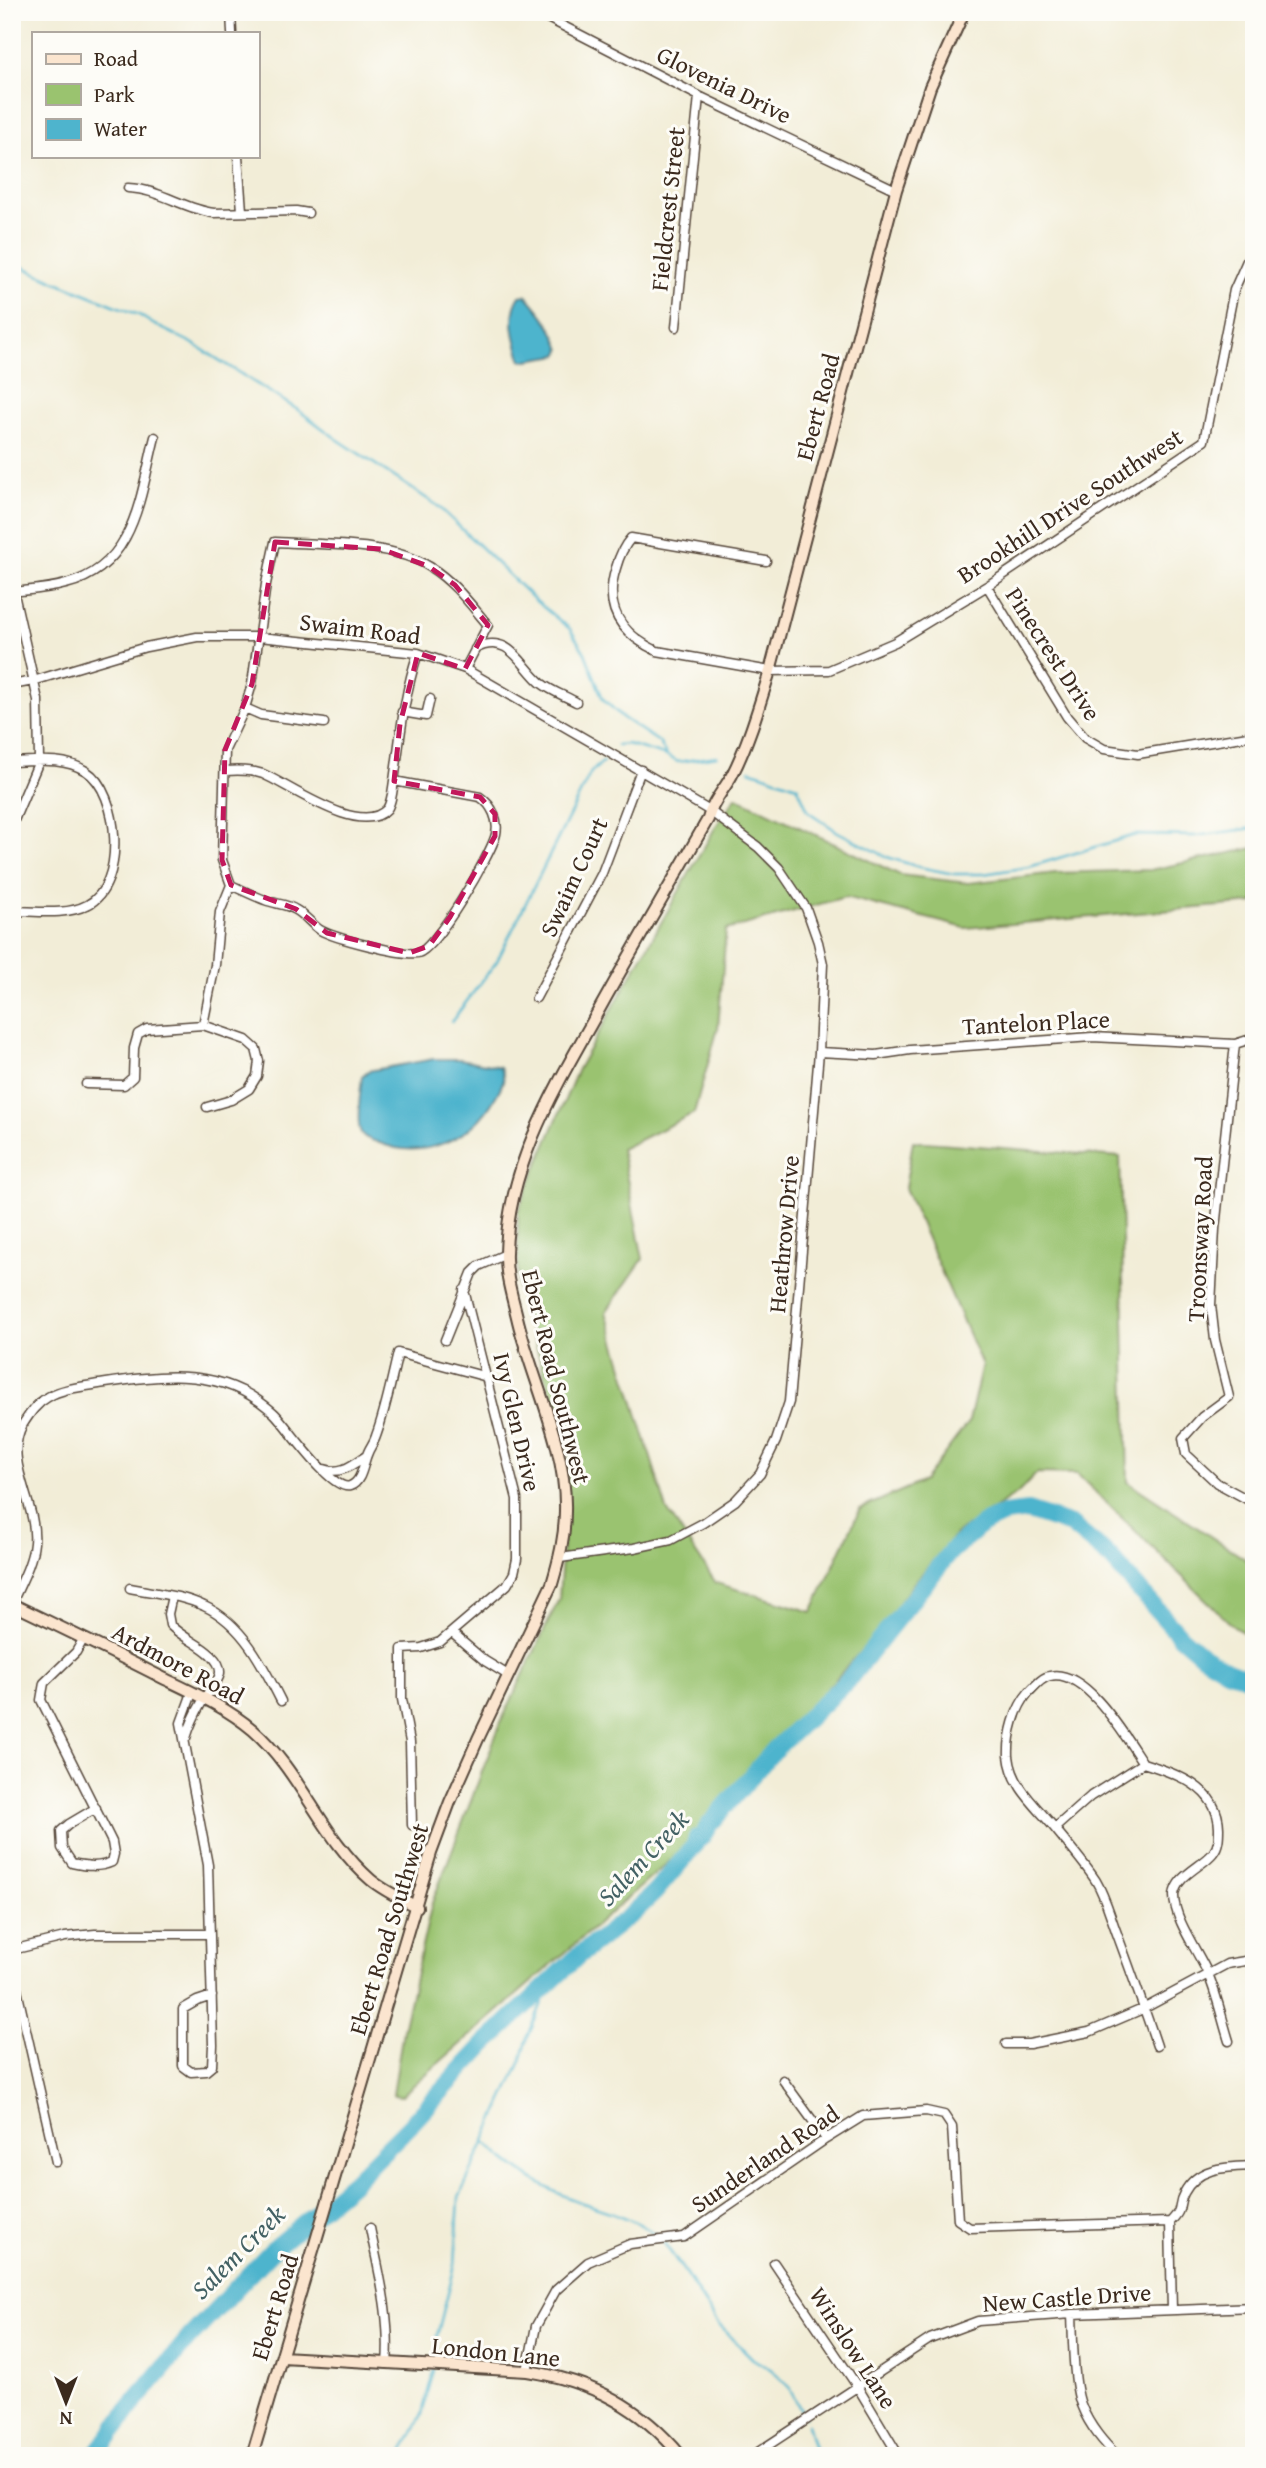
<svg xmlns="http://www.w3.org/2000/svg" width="1266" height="2468" viewBox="0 0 1266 2468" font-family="'Gentium Book Plus',serif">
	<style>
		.green { fill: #9ac36f; stroke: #6a7646; stroke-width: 2 }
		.water { fill: #4eb4cd; stroke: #446f76; stroke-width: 2 }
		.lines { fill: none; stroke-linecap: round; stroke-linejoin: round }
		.stream { stroke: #4eb4cd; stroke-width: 2.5 }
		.river { stroke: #4eb4cd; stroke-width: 18 }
		.street-casing { stroke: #56473a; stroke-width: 11 }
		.secondary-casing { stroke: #56473a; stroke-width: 14 }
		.street { stroke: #fff; stroke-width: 8 }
		.secondary { stroke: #fbe5cf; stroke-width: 10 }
		.marked { fill: none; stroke: #c2185b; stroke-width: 5; stroke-dasharray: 14 9; stroke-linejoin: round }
		.labels { text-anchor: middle; stroke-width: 6; stroke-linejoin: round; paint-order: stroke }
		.street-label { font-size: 24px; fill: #3b2a1e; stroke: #fdfcf7 }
		.water-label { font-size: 26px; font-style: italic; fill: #436164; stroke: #fdfcf7 }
	</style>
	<rect width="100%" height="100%" fill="#fdfcf7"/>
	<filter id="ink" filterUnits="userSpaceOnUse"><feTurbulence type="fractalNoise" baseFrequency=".0143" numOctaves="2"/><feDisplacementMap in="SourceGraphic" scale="14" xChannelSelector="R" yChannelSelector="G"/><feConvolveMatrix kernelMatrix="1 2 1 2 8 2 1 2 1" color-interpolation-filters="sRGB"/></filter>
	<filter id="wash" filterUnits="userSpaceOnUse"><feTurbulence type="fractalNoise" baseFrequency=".00686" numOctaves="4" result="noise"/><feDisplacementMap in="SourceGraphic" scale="28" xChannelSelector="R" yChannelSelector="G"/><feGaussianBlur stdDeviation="1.57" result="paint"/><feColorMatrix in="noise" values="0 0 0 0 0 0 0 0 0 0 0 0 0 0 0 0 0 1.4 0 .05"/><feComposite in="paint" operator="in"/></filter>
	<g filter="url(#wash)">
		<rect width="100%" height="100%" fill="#f2edd7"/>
		<path class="green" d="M736 797 900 875 968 883 1056 873 1150 870 1254 848V903L965 928 845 897 726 930 718 1028 694 1113 621 1149 643 1259 606 1312 667 1510 716 1583 812 1612 860 1509 924 1481 969 1421 982 1365 905 1188 913 1141 1120 1157 1128 1482 1254 1565V1638L1235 1628 1077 1474 1037 1473 1018 1493 958 1532 913 1584 879 1631 679 1853 401 2096 393 2095 403 2030 432 1903 501 1722 559 1599 569 1455 518 1287V1211L578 1069 716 826Z"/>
		<path class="water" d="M526 295C541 312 554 328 561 350L558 355 522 361C515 341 507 315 520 296Z
			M434 1059H460L500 1067C507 1079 502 1085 496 1096 473 1139 423 1162 377 1142 371 1140 362 1138 360 1130 356 1120 361 1089 362 1076L368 1071Z"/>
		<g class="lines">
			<path class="stream" d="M12 262 54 281 139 315 153 324 192 343 298 410 337 439 438 506 537 602 570 629 585 653 603 699 623 718 659 742 667 756
				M617 745 627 744 667 756 678 762 717 756
				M750 770 797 786 809 812 838 832 887 857 919 867 954 874H983L1029 867 1135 835 1195 836 1254 828
				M452 1021 497 961 591 772 603 762
				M484 2141C512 2168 543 2189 580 2202 608 2212 638 2218 659 2238
				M664 2243 684 2271 718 2324 753 2359 772 2370 788 2386 805 2418
				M436 2364 437 2336 455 2265 459 2198 521 2061 528 2037 550 1983
				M807 2424 816 2456
				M401 2456 422 2414 434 2370"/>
			<path class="river" d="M95 2456 130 2408 189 2338 274 2248 353 2182 412 2123 485 2044 578 1956 632 1914 655 1892 695 1845 697 1838 702 1837 709 1825 775 1749 848 1680 951 1551 982 1524 1004 1514 1028 1511 1071 1525 1111 1558 1181 1637 1202 1655 1227 1670 1254 1680"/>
		</g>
	</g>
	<g filter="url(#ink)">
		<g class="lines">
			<g class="street-casing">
				<path id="street" d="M231 12 232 33
					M536 12 699 96 896 190
					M238 156 242 211
					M128 188C159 189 184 209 214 213L296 211 308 213
					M676 327 699 96
					M766 561 631 538C623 547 619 557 616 568 603 608 621 634 657 651L770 671 829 670 895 642 987 586 1204 441 1234 290 1254 245
					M12 585 38 700 39 761 12 825
					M987 586 1067 717 1085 738 1104 749 1138 754 1254 735
					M12 592C30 590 48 589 66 584 136 566 140 495 155 437
					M475 649C509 631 521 666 541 683 551 691 565 696 576 702
					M12 685 33 681 146 647 197 637H259L418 653 465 669 710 811 758 847 779 868 806 908 818 942 823 964 819 1052 789 1402 776 1441 760 1474 735 1501 703 1523 671 1540 634 1548 560 1558
					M245 708 261 715 324 723
					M402 712 426 716 430 699
					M12 762C37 761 64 757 86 771 120 792 127 886 87 905 66 916 35 911 12 911
					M225 771C237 770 251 770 263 774 289 785 361 838 387 809 390 805 391 799 392 794 400 745 402 700 418 653
					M394 781 480 797C492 805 499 820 496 834 492 853 436 949 418 953 403 956 334 938 320 930 311 924 305 915 296 910 287 904 275 904 265 900 254 896 242 890 231 885L222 860 225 750 245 708 252 684 266 584 275 542C321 545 391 542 430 567 454 582 470 604 488 625L465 669
					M536 998 602 873 641 770
					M203 1025 215 965 220 912 231 885
					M1235 1044 1215 1229 1211 1305 1215 1340 1229 1397 1202 1417 1183 1438 1186 1454 1217 1483 1254 1503
					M819 1052 876 1055 910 1050 1092 1037 1235 1044 1254 1038
					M86 1084 124 1085 133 1077 134 1048 138 1034 147 1029 203 1025 246 1040 256 1049 259 1061 257 1076 249 1089 231 1100 207 1107
					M445 1340 472 1273 479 1266 506 1254
					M324 1469C341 1475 352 1465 366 1456
					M130 1588C154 1593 181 1595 204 1606 242 1623 263 1665 281 1701
					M172 1596 168 1614 170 1625C183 1638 200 1644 211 1655 232 1675 211 1685 202 1702 195 1714 190 1725 186 1738
					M12 1603C20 1584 32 1564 34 1543 38 1504 2 1461 23 1424 30 1413 37 1403 48 1397 63 1388 82 1387 99 1384 154 1376 211 1367 259 1401 264 1405 270 1409 275 1414 288 1427 332 1492 350 1486 362 1482 363 1464 367 1455 369 1448 374 1443 376 1436 386 1409 391 1381 398 1353L487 1377
					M452 1633 485 1661 508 1675
					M84 1638 76 1652 44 1683 41 1700 112 1842 114 1854 112 1862C99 1868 86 1866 72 1863L62 1848 61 1831 69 1824 96 1808
					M192 1693 181 1723 208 1865 213 2045 212 2066 206 2071 191 2072 183 2066V2009L197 2001 212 1996
					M1143 1763C1126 1738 1086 1668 1050 1676 1042 1677 1035 1686 1029 1692 1015 1708 1008 1735 1009 1756 1012 1788 1039 1808 1057 1831 1070 1847 1085 1864 1096 1881 1105 1896 1110 1915 1116 1931 1130 1969 1144 2007 1157 2046
					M412 1825 410 1742 402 1699V1649L421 1648 440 1642 507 1585 514 1573 517 1559V1499L464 1290
					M1055 1828 1091 1796 1143 1763C1175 1773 1218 1787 1219 1828 1219 1836 1219 1846 1213 1853 1203 1866 1175 1876 1174 1896 1174 1919 1199 1953 1208 1974 1217 1995 1222 2019 1229 2041
					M12 1950 65 1937 95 1934H210
					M12 1968 56 2162
					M1006 2044H1029L1089 2032 1145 2008 1227 1964 1245 1961 1254 1962
					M783 2080 826 2139
					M370 2228C379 2273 391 2317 387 2364
					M774 2263 857 2386 899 2456
					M1172 2310 1170 2222C1185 2207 1176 2207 1184 2193 1198 2166 1227 2167 1254 2166
					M1072 2314C1073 2337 1073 2387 1082 2407 1089 2425 1104 2444 1118 2456
					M527 2371 536 2326 556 2290 588 2262 630 2244 684 2237 826 2139 863 2116 926 2111 944 2115 952 2127 958 2220 970 2228 1170 2222
					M752 2456 930 2339 978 2321 1072 2314 1254 2307"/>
			</g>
			<g class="secondary-casing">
				<path id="secondary" d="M12 1604C62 1628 112 1652 161 1677 192 1692 226 1707 253 1730 301 1772 322 1838 371 1880 384 1891 402 1899 417 1907
					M282 2357 527 2371C589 2380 641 2407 681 2456
					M252 2456 431 1853 450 1802 478 1739 552 1584C559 1560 565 1537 565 1511 567 1449 533 1382 518 1321 513 1299 505 1276 506 1253 508 1163 557 1085 600 1008 635 945 672 882 708 819 712 802 724 790 732 775 749 742 759 706 770 671L896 190 930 87 964 12"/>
			</g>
			<use href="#street" class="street"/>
			<use href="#secondary" class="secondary"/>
		</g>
	</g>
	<path class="marked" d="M275 542 381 549 428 566 455 585 488 625 465 669 418 653 400 724 394 781 480 797 495 814V836L450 917 429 946 409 953 327 933 296 909 231 885 222 860 225 750 252 684Z"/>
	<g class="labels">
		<g class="street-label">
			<text transform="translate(724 85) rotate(26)" y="8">Glovenia Drive</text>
			<text transform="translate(668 209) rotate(-84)" y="8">Fieldcrest Street</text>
			<text transform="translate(818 407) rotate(-75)" y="8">Ebert Road</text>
			<text transform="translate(1070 506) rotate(-33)" y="8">Brookhill Drive Southwest</text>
			<text transform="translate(360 629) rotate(7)" y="8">Swaim Road</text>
			<text transform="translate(1053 654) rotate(57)" y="8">Pinecrest Drive</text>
			<text transform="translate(574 877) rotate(-65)" y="8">Swaim Court</text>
			<text transform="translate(1036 1023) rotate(-3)" y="8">Tantelon Place</text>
			<text transform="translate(784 1234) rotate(-85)" y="8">Heathrow Drive</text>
			<text transform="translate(1200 1239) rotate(-87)" y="8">Troonsway Road</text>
			<text transform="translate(556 1377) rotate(76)" y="8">Ebert Road Southwest</text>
			<text transform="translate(517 1422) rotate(77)" y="8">Ivy Glen Drive</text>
			<text transform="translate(178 1664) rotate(28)" y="8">Ardmore Road</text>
			<text transform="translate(389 1929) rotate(-73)" y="8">Ebert Road Southwest</text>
			<text transform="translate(765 2159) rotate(-34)" y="8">Sunderland Road</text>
			<text transform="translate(1067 2298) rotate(-4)" y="8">New Castle Drive</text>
			<text transform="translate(275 2307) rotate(-73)" y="8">Ebert Road</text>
			<text transform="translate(853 2348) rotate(57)" y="8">Winslow Lane</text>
			<text transform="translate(496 2352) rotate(6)" y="8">London Lane</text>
		</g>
		<g class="water-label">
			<text transform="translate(643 1858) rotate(-47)" y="9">Salem Creek</text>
			<text transform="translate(238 2252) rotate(-45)" y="9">Salem Creek</text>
		</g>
	</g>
	<rect width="1266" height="2468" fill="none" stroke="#fdfcf7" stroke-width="42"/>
	<rect x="32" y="32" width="228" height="126" fill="#fdfcf7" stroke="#afa8a0" stroke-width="2"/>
	<rect x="46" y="54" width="35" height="10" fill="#fbe5cf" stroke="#afa8a0" stroke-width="2"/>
	<text x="94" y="66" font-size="21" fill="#3b2a1e">Road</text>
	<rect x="46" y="84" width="35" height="21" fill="#9ac36f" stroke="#afa8a0" stroke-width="2"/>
	<text x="94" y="102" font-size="21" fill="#3b2a1e">Park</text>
	<rect x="46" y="119" width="35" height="21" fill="#4eb4cd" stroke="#afa8a0" stroke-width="2"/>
	<text x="94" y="136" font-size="21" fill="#3b2a1e">Water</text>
	<g transform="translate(66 2402) rotate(180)" stroke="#fdfcf7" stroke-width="5" paint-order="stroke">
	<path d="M0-5L12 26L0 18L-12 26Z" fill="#3b2a1e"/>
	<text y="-10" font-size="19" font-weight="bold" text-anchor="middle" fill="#3b2a1e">N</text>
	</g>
</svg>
